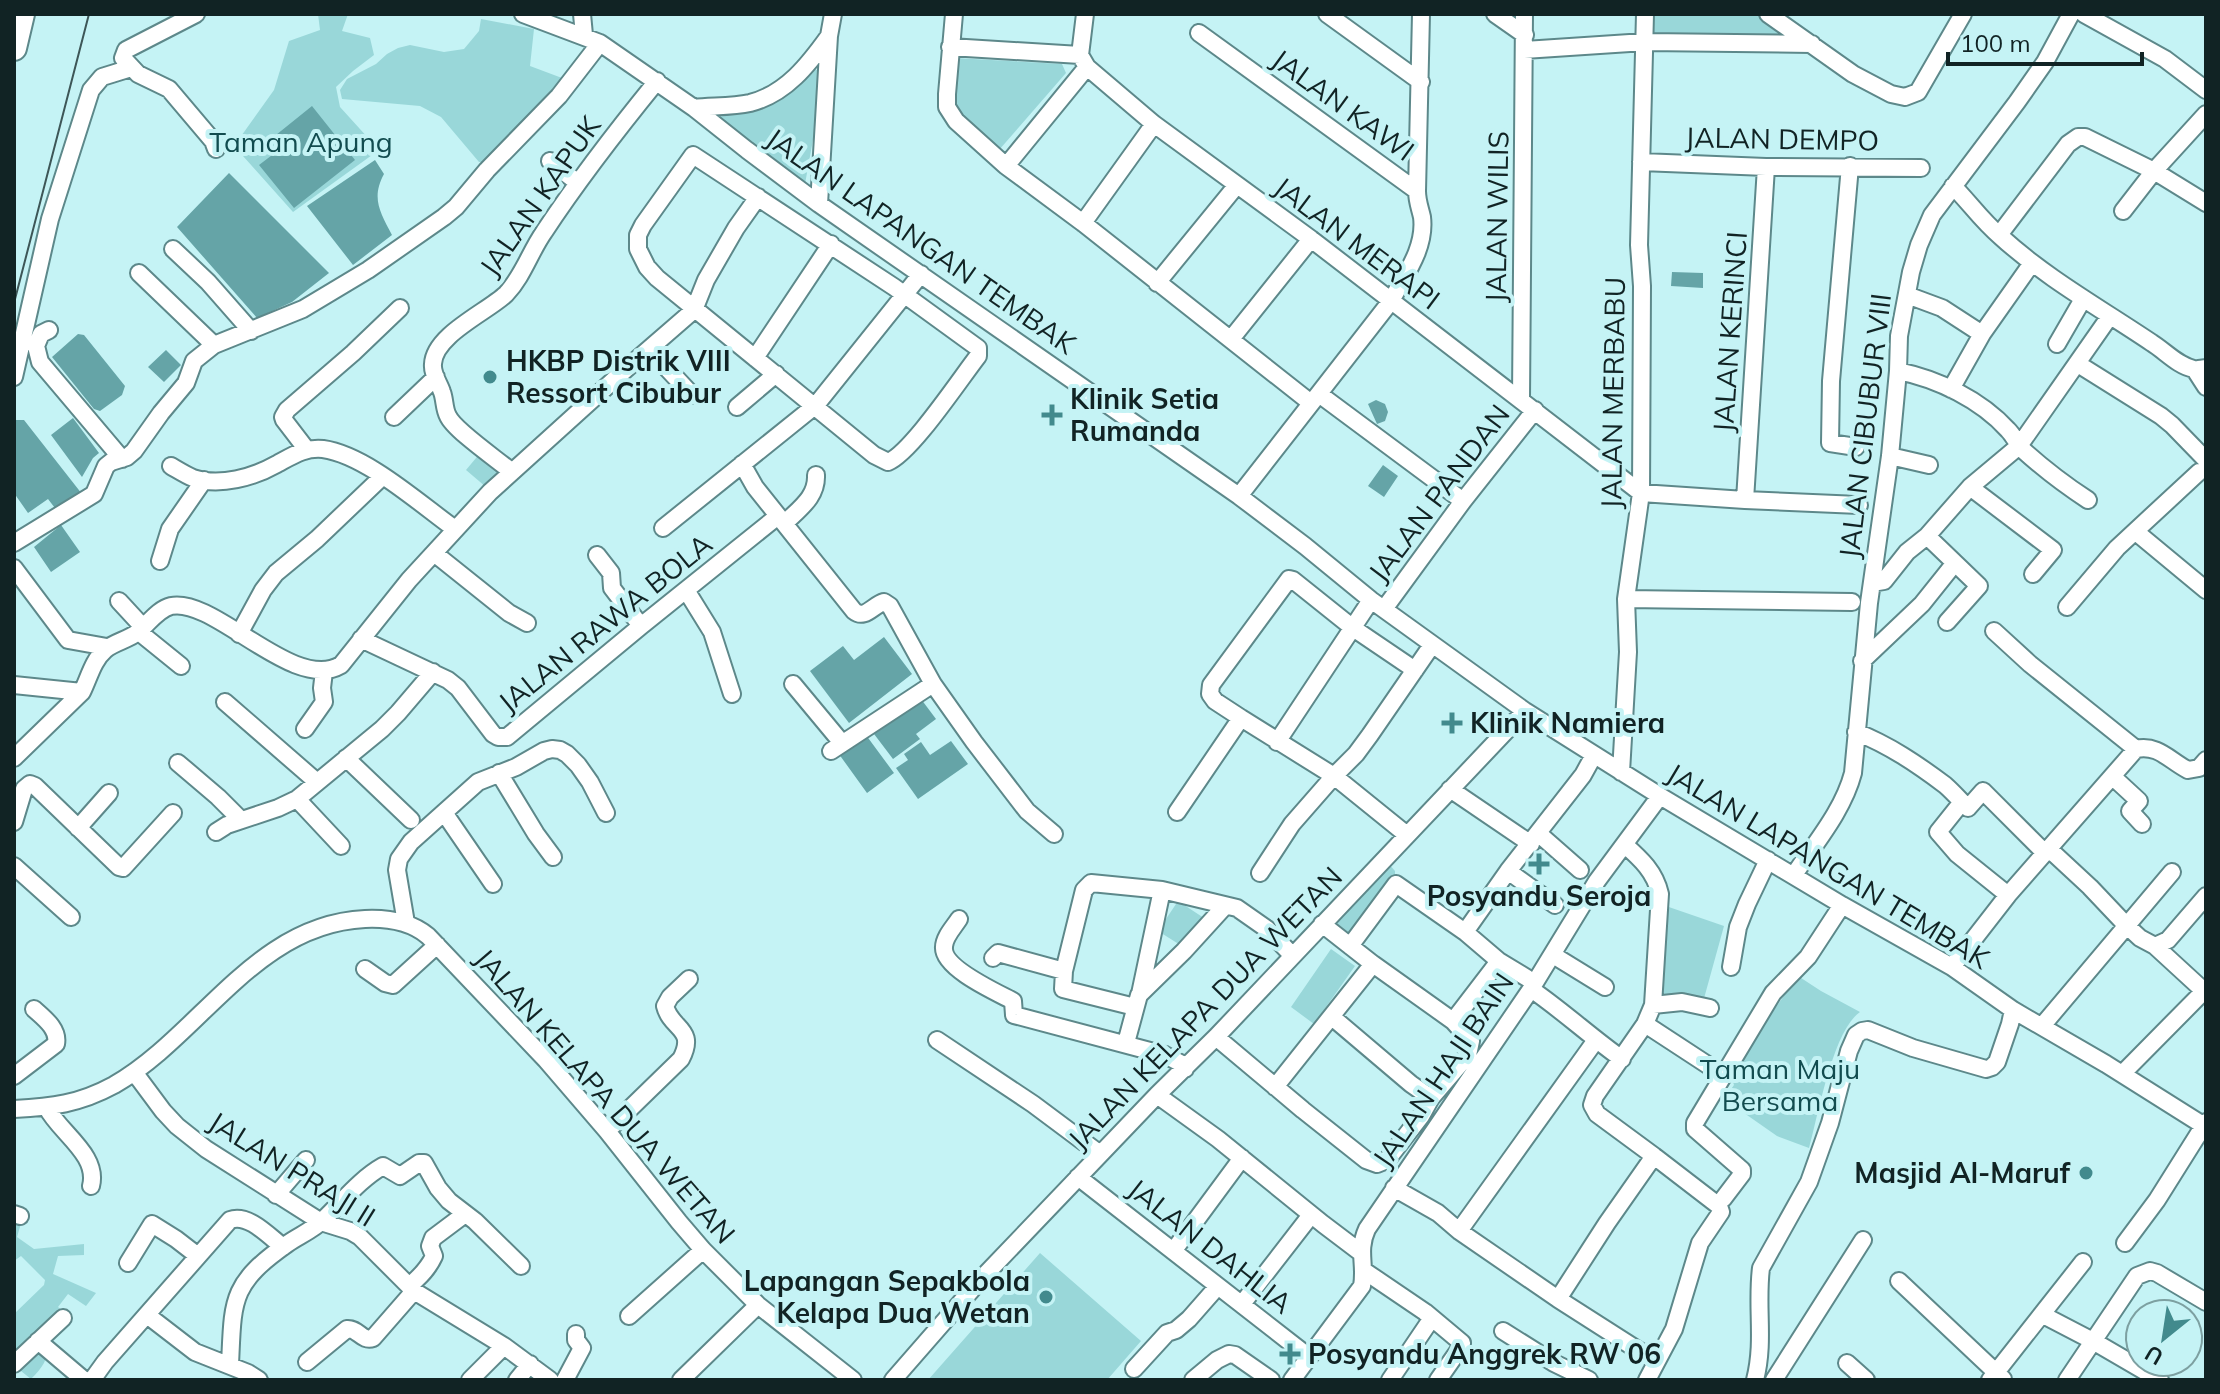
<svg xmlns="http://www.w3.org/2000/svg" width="2220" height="1394" viewBox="0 0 2220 1394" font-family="Mulish,sans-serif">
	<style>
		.green { fill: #99d7d9 }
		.water { fill: #65a4a7 }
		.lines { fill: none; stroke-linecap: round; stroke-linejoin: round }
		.minor-casing { stroke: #5d888a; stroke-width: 20 }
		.highway-casing { stroke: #5d888a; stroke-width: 28 }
		.minor { stroke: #fff; stroke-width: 16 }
		.highway { stroke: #fff; stroke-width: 24 }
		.tram { stroke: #3d5657; stroke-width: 2 }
		.poi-dot { fill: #428a8d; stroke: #c5f3f5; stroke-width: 3 }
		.labels { text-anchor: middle; stroke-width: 8; stroke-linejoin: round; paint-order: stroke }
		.street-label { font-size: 28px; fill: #112324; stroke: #c5f3f5 }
		.park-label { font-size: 28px; fill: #124c4f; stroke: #c5f3f5 }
		.poi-label { font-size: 28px; font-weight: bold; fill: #112324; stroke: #c5f3f5; text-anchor: start }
	</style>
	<rect width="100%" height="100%" fill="#c5f3f5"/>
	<path class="green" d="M318 14H348L342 31 370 38 374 55 353 71 336 87 340 107 379 150 293 212 234 146 274 90 289 41 320 30Z
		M1653 14H1758L1780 31 1769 45 1656 47 1652 24Z
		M481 19 534 29 530 66 562 78 485 162H479L441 117 420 106 342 99 340 90 347 79 376 64 387 54 398 48 410 45 444 52 464 49 479 31Z
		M955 58 1062 64 1066 73 999 150 972 128 954 105Z
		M812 68 825 73 805 184 710 119 748 110Z
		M481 452 502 470 486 487 466 470Z
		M1388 863 1395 871V882L1356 931 1349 934H1339L1327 924Z
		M1178 901 1204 918 1185 948 1158 931Z
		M1663 905 1724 926 1703 1002 1656 999Z
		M1331 949 1355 966 1314 1024 1291 1007Z
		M1798 976 1821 991 1860 1012C1833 1030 1818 1116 1809 1148L1777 1136 1724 1099 1734 1085 1732 1079 1759 1031Z
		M14 1217 22 1220 17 1237 34 1249 84 1244V1255L58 1256 53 1274 96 1293 86 1306 68 1294 58 1307 72 1319 48 1343C48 1360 43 1367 31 1379L16 1367 14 1357V1314L44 1285 45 1280 21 1256 14 1261Z
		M1040 1253 1141 1341 1107 1380H928Z"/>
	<path class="water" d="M312 106 355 160 294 208 259 165 284 146 276 135Z
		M375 160 384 174C371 198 380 212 392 235L353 265 307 206Z
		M229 173 329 273 292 302 257 318 177 227Z
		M1672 272 1703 273V288L1671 286Z
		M78 334 84 335 125 386 122 395 100 411 94 409 52 357Z
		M166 350 181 365 164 382 148 367Z
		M1376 400 1385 404 1388 412 1385 421 1377 424 1368 404Z
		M73 418 99 453 93 458 82 477 51 435Z
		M14 420H24L82 494 58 512 48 499 28 513 14 493Z
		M1383 465 1398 476 1384 497 1368 486Z
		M61 525 80 552 51 572 34 547Z
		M884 637 912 674 849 723 810 671 843 646 854 660Z
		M918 695 936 719 916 734 920 739 893 759 871 730Z
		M863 731 894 773 867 793 836 750Z
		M951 741 968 764 918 799 896 768 908 760 904 754 921 742 930 755Z"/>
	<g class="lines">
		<g class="minor-casing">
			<path id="minor" d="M196 14 126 50 123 58 138 74 169 89 213 141 216 149
				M523 14 600 43 694 108 747 150 819 204 1239 496 1305 546 1371 600 1525 711 1660 796 1842 905 1952 967 2013 1010 2106 1064 2206 1127
				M582 14 584 35
				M954 14 947 94V107L956 121 1006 166 1083 223 1311 403
				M1085 14 1080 55 1087 67 1154 124 1311 239 1641 493 1745 500 1859 505
				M1327 14 1421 82
				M1495 14 1525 35
				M1768 14 1853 74 1891 94 1905 97 1918 92 1963 14
				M2084 14 2165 59 2206 90
				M1199 33 1417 191
				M950 47 1080 55
				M1524 50 1645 42 1812 44
				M694 108C712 106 732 107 750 103 786 94 809 64 829 36
				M693 155 894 287 978 348V356C960 379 911 453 888 462L874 455 657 278 647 267 638 249V235L643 225Z
				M550 161 578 183
				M1641 162 1766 167 1921 168
				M1006 166 1087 67
				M1850 166 1831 381 1830 443 1856 447
				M1953 186C1969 202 1982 221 2000 236 2046 278 2100 308 2152 343 2165 351 2178 366 2194 369 2196 370 2203 368 2206 368
				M819 204 829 36 833 14
				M2123 211 2154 171 2206 114
				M1083 223 1154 124
				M1999 235 2068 144 2078 137H2085L2154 171 2206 203
				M173 249 208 282 251 331
				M139 273 214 345
				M1157 283 1237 185
				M1907 295 1942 308 1982 334
				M49 330 41 334 36 346 40 362 122 459
				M1231 339 1311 239
				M2057 344 2083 299
				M649 349 692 395
				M755 358 831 244
				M2078 364 2161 416 2172 425 2206 460
				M2195 370 2206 387
				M1898 371C1938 379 1981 400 2008 430 2014 436 2017 444 2023 450 2044 469 2065 485 2088 500
				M14 377 50 219 91 90 102 77 131 68
				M1951 389 1982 334 2032 263
				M1319 394 1463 501
				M1521 399 1524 14
				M737 407 776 374
				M394 417 436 377
				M307 450 284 420 283 417 287 410 353 353 400 308
				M1890 456 1929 465
				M742 464 755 487 854 611C865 620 873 605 884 602L890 606 933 684 974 742 1027 811 1054 834
				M171 466C178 470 186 475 193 478 220 487 254 477 277 464 292 456 305 447 323 449 366 455 420 504 455 529
				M512 472C498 460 454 430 448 416 444 409 445 400 442 392 439 383 432 374 433 364 434 335 487 312 506 294 523 276 530 252 544 232 579 179 617 130 657 81
				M1970 487 2053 550 2033 574
				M1239 496 1391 301C1405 275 1426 248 1422 217 1420 208 1417 201 1417 191L1421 14
				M1745 500 1766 167
				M785 523C800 508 817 497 816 475
				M663 528 816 405 921 274
				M2136 532 2206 590
				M1927 536 1979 586 1947 622
				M14 543 94 494 106 466 111 462 127 457 134 451 161 413 186 383 194 361 214 345 303 309 368 270 444 217 456 207 487 170 559 96 600 43
				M434 553 509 613 527 623
				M597 555 611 573 612 588 641 626
				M160 561 170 529 204 480
				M14 568 68 640 107 647
				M1872 583 1884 581 1907 552 1927 536 1970 487 2019 446 2110 316
				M686 590 712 632 732 694
				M1626 599 1852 602
				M119 601 143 627
				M2067 607 2117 548 2199 472
				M1384 609 1463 501 1535 410
				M1994 631 2030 664 2136 749
				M139 632 181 666
				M239 634 263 590 276 573 317 539 383 476
				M361 639 448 680 458 688 493 734 498 737H507L641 626 778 516
				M1862 661 1922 604 1954 564
				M793 684 842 743
				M14 685 82 692C89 678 93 660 105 650 114 642 128 640 138 632 148 624 158 609 171 606 215 597 293 693 341 665L409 580 490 492 626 369 694 310 706 280 736 228 758 197
				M225 702 317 782
				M1241 718 1215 701 1210 694 1211 685 1289 579 1293 580 1353 628 1415 670
				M305 729 324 702 322 688 324 671
				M1856 732C1889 745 1917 764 1945 785 1953 792 1960 800 1968 808L1983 791 2045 853
				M1277 742 1371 600
				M831 751 933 684
				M14 758 82 692
				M346 758 411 820
				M178 763 218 797 241 820
				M1621 772 1628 652 1626 599 1641 493 1642 286 1639 245 1645 14
				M499 773 536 834 553 857
				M2113 777 2139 801 2130 811 2142 824
				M1450 789 1531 844
				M297 799 341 846
				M1962 802 1938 832 1957 854 2008 895
				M1177 812 1241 718 1334 776 1356 754 1370 735 1432 645
				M445 814 493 884
				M14 822 24 789 30 784 35 786 119 867 123 868 173 813
				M78 828 109 793
				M216 832 227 825 278 808 297 799 382 729 398 713 433 672
				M1539 834 1580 870
				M2049 849 2090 887 2126 925 2140 938 2155 946 2168 940 2206 896
				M14 866 71 917
				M1508 871 1555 905
				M1260 873 1292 824 1334 776 1407 835
				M1794 875C1815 843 1843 811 1853 773L1869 603 1890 456 1898 371 1899 336 1911 272 1919 245 1932 215 2017 102 2045 62 2071 14
				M959 919C954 927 944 937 944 947 942 968 996 992 1013 1001L1014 1015 1165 1055 1182 1064 1185 1069
				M406 923 397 870 399 859 411 842 478 782 516 767 544 751 552 749 560 750 567 754 578 765 590 782 606 813
				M1465 932 1508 871 1583 775 1594 755
				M1350 946 1396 884 1465 932 1499 961 1527 978
				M1553 955 1605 987
				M993 958 998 953 1064 971
				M1731 967 1738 927 1747 904 1768 860
				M1952 967 2008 895 2136 749C2158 744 2170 761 2188 770L2199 768 2206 760
				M365 969 385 983 393 985 437 945
				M1531 989C1563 1011 1591 1037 1622 1059
				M1140 994 1162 890
				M1653 1005 1682 1002 1710 1008
				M1135 1007 1063 989 1064 971 1084 890 1091 883 1162 890 1237 908 1267 929 1292 955
				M1332 1017 1411 1084 1431 1098
				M1453 1021 1499 961
				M1645 1024 1723 1075
				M2042 1026 2172 872
				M1216 1037 1303 1110 1366 1160 1377 1164 1387 1160 1421 1116 1431 1098 1468 1055 1471 1041 1453 1021 1373 964 1322 924
				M937 1040 1033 1104 1100 1154
				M1126 1043 1139 995 1184 951 1225 906
				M134 1072 163 1111 177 1126 206 1149 321 1222 350 1231 360 1237 414 1291 504 1346 550 1380
				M2122 1074 2204 991 2155 946
				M14 1076 56 1044C59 1029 44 1018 34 1009
				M1275 1087 1373 964
				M1157 1095 1218 1139 1323 1224 1360 1252
				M47 1108C60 1133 99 1155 91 1186
				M14 1109C52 1107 79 1104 114 1085 201 1035 255 924 365 919 387 918 410 921 428 936L546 1060 607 1131 679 1222 703 1250 758 1305 853 1380
				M607 1131 681 1059C697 1028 671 1030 665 1006L670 997 689 979
				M1078 1177 1309 1357
				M1394 1188 1438 1213 1459 1231 1558 1299 1655 1361
				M276 1195 306 1160
				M1723 1199 1742 1174V1170L1695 1129V1123L1773 993 1808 957 1842 905
				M14 1214 20 1216
				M1459 1231 1596 1040
				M2125 1243 2157 1200 2206 1122
				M1174 1250 1242 1158
				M128 1263 152 1224 176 1239 198 1256
				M1363 1270 1425 1312 1462 1343 1461 1347 1438 1380
				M1899 1281 2003 1379
				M409 1286C420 1277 428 1269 434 1256L430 1246 433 1238 465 1214
				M1558 1299 1607 1223 1654 1156 1597 1114 1592 1105 1595 1096 1645 1024 1653 1005 1660 894C1655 872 1641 859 1625 845
				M1242 1304 1311 1215
				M147 1315 195 1352 248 1373 259 1380
				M2043 1315 2093 1341 2160 1380
				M629 1316 703 1250
				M1503 1331 1554 1363 1589 1380
				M38 1341 84 1380
				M307 1362 347 1329C358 1328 362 1342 373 1338L414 1291
				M1847 1363 1866 1380
				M14 1364 63 1318
				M230 1365C233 1300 230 1284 287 1244 298 1236 313 1230 323 1220 342 1202 360 1179 383 1166L400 1176 419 1163H424L438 1188 449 1201 475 1221 521 1266
				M1134 1369 1167 1333 1176 1330 1189 1319 1218 1286
				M92 1380 105 1362 230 1220C248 1213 269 1236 283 1247
				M470 1380 504 1346
				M517 1380 530 1364
				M565 1380 582 1348 576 1340V1334
				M681 1380 758 1305
				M893 1380 982 1278 1157 1095 1216 1037 1525 711
				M1193 1380 1217 1360 1229 1354 1235 1355 1271 1380
				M1292 1380 1362 1286C1366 1265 1357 1251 1367 1229L1531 989 1597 881 1660 796
				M1390 1380 1432 1318
				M1647 1380 1674 1329 1700 1243 1721 1212 1719 1206 1654 1156
				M1755 1380C1765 1341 1756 1307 1761 1268L1809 1182 1830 1123 1849 1051 1856 1035 1862 1031 1868 1030 1913 1048 1986 1069 1992 1067 1997 1062 2010 1024 2013 1010
				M1774 1380 1863 1240
				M1990 1380 2083 1262
				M2067 1380 2137 1276 2150 1271 2157 1273 2206 1302"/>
		</g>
		<g class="highway-casing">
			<path id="highway" d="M14 48 22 14"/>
		</g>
		<use href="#minor" class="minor"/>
		<use href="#highway" class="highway"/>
		<path class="tram" d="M14 303 89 14"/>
	</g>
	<g class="poi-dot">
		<circle cx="490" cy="377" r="8"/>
		<path d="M1048 403h8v8h8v8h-8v8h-8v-8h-8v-8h8z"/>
		<path d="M1448 711h8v8h8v8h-8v8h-8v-8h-8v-8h8z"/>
		<path d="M1535 852h8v8h8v8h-8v8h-8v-8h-8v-8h8z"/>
		<circle cx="2086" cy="1173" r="8"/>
		<circle cx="1046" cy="1297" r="8"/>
		<path d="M1286 1342h8v8h8v8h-8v8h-8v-8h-8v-8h8z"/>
	</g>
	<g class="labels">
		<g class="street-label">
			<text transform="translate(1343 105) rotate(36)" y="10">JALAN KAWI</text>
			<text transform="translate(1782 139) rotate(1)" y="10">JALAN DEMPO</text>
			<text transform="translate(540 196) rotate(-55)" y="10">JALAN KAPUK</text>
			<text transform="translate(1497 217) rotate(-89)" y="10">JALAN WILIS</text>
			<text transform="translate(921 241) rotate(35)" y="10">JALAN LAPANGAN TEMBAK</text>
			<text transform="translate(1357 243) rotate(37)" y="10">JALAN MERAPI</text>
			<text transform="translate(1730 332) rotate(-86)" y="10">JALAN KERINCI</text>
			<text transform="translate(1613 393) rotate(-89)" y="10">JALAN MERBABU</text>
			<text transform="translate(1865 426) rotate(-83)" y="10">JALAN CIBUBUR VIII</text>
			<text transform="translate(1439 493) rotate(-53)" y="10">JALAN PANDAN</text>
			<text transform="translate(605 623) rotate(-39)" y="10">JALAN RAWA BOLA</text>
			<text transform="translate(1828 866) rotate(31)" y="10">JALAN LAPANGAN TEMBAK</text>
			<text transform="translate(1205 1008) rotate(-46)" y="10">JALAN KELAPA DUA WETAN</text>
			<text transform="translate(1443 1070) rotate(-56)" y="10">JALAN HAJI BAIN</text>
			<text transform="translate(605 1096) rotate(49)" y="10">JALAN KELAPA DUA WETAN</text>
			<text transform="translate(292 1169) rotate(32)" y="10">JALAN PRAJI II</text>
			<text transform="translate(1210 1246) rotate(38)" y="10">JALAN DAHLIA</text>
		</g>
		<g class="park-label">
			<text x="301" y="152">Taman Apung</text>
			<text x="1780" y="1079">Taman Maju<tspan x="1780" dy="32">Bersama</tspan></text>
		</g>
		<g class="poi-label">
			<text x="506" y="371">HKBP Distrik VIII<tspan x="506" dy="32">Ressort Cibubur</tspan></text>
			<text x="1070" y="409">Klinik Setia<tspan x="1070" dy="32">Rumanda</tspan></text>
			<text x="1470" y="733">Klinik Namiera</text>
			<text x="1539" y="906" text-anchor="middle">Posyandu Seroja</text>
			<text x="2070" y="1183" text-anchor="end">Masjid Al-Maruf</text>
			<text x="1030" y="1291" text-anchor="end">Lapangan Sepakbola<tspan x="1030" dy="32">Kelapa Dua Wetan</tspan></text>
			<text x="1308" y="1364">Posyandu Anggrek RW 06</text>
		</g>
	</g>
	<rect width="2220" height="1394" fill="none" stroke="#112324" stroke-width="32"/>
	<g transform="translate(2164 1338) rotate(210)"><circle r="38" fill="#c5f3f5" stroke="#7da0a1" stroke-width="2"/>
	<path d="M0-6L14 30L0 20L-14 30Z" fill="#428a8d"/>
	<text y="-12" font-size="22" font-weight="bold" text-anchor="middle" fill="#112324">U</text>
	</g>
	<path d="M1948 52v12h194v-12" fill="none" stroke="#112324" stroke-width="4"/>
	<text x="1960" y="52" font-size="24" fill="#112324" stroke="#c5f3f5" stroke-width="6" paint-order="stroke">100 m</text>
</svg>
